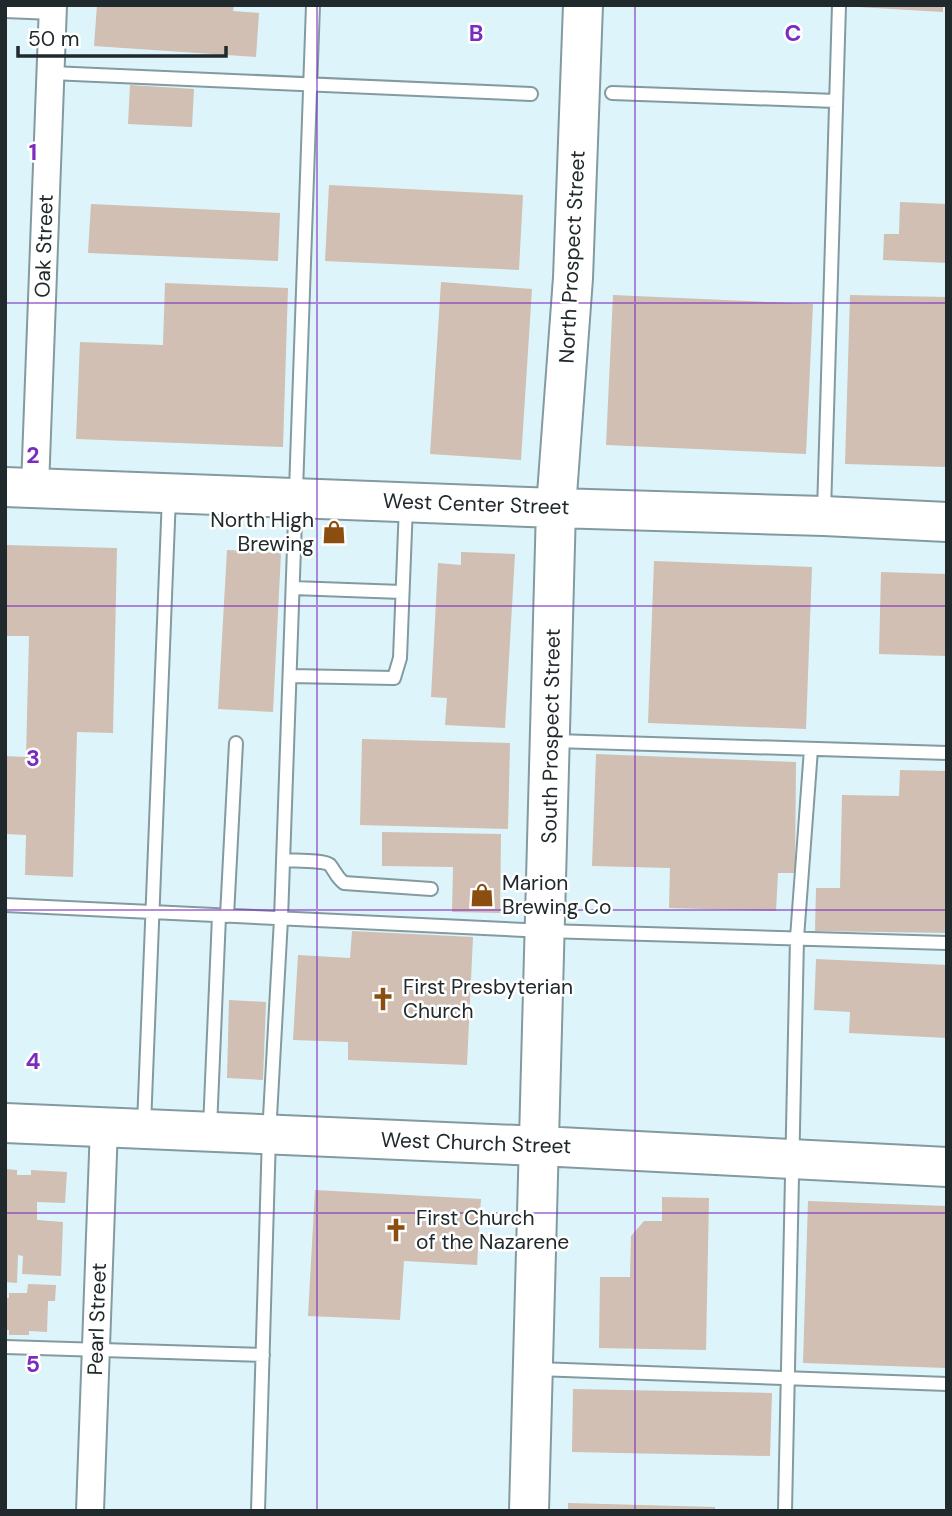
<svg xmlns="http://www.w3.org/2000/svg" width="952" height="1516" viewBox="0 0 952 1516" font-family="'DM Sans',sans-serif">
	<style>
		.building { fill: #d0bfb2 }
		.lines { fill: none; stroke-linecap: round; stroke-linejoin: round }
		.lane-casing { stroke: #839a9f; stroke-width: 16 }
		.street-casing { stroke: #839a9f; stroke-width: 30 }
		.primary-casing { stroke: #839a9f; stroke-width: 42 }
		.lane { stroke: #fff; stroke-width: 12 }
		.street { stroke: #fff; stroke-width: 26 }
		.primary { stroke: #fff; stroke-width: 38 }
		.grid { fill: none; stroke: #7b2cbf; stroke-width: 2; stroke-opacity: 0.55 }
		.labels { text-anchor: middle; stroke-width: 5; stroke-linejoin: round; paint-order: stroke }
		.street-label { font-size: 21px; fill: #20292b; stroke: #fff }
		.poi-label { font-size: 21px; fill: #20292b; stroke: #fff; text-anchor: start }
		.grid-label { font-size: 23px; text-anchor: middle; font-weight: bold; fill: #7b2cbf; stroke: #fff; stroke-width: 5; stroke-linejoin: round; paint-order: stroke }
	</style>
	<rect width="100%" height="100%" fill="#ddf5fa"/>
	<path class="building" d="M97 5H234L233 11 259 13 256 57 94 46Z
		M858 5H943V12L858 7Z
		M130 85 194 89 192 127 128 124Z
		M329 185 523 195 519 270 325 261Z
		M900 202 947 204V263L883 260 884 234H899Z
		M91 204 280 213 278 261 88 253Z
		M441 282 532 289 521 460 430 454Z
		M165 283 288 288 283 447 76 439 80 342 163 345Z
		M613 295 813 304 806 454 606 445Z
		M850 295 947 297V467L845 464Z
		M5 545 117 548 113 733 77 732 73 877 25 875 26 835 5 834V756L26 757 29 636H5Z
		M227 550 281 553 273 712 218 709Z
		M461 552 515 554 505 728 445 725 447 698 431 697 438 563 461 565Z
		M654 561 812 567 806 729 648 723Z
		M881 572 947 574V656L879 654Z
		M362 739 510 743 508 829 360 825Z
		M596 754 796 762 795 873H778L776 911 669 908 670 868 592 866Z
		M900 770 947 771V933L815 931 816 888H840L842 795 899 796Z
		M382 832 501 834 500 913 452 912 453 867 382 866Z
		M352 931 473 937 467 1065 348 1060V1042L293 1040 298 955 350 958Z
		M816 959 947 965V1038L849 1033 850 1012 814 1010Z
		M229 1000 266 1002 263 1080 227 1078Z
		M5 1169 17 1170V1175H31V1170L67 1172 65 1203 37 1202V1220L63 1222 61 1276 22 1274 23 1256 18 1255 17 1283 5 1282Z
		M315 1190 481 1199 477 1265 404 1261 400 1320 308 1316Z
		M662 1197 709 1198 706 1350 599 1348 600 1277H630L631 1236 644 1221H662Z
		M808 1201 947 1206V1368L803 1363Z
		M28 1284 56 1285 55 1301H48L47 1332 29 1331V1335H9V1330H5V1298H9V1293H27Z
		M573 1389 772 1393 770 1456 572 1452Z
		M568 1503 715 1507V1511H568Z"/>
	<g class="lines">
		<g class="lane-casing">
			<path id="lane" d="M5 11 53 13
				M51 73 531 94
				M612 93 836 101
				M824 512 839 5
				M293 588 402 592
				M290 676 394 678 400 658 406 505
				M555 741 947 753
				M283 860C293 861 324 860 330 865 335 871 336 877 344 883L431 889
				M5 905 546 931 947 943
				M227 916 236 743
				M144 1125 169 496
				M210 1128 219 916
				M5 1347 263 1355
				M537 1369 947 1384
				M258 1511 269 1135 281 919 313 5
				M785 1511 797 938 811 749"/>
		</g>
		<g class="street-casing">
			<path id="street" d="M35 487 53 5
				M90 1511 104 1126"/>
		</g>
		<g class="primary-casing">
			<path id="primary" d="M5 487 556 508 824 516 947 522
				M5 1123 540 1146 947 1167
				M529 1511 556 508 573 278 583 5"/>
		</g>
		<use href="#lane" class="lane"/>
		<use href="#street" class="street"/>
		<use href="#primary" class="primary"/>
	</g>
	<path class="grid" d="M317 5V1511M635 5V1511M5 303H947M5 606H947M5 910H947M5 1213H947"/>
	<defs>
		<g id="shop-bare" transform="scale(1.89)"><path d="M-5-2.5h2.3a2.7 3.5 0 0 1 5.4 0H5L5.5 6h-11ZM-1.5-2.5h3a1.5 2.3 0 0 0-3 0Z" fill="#8b4e10" stroke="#fff" stroke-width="2.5" paint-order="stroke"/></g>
		<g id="church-bare" transform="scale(1.89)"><path d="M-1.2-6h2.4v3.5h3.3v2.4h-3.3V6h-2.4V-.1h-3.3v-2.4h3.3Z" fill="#8b4e10" stroke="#fff" stroke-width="2.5" paint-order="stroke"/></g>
	</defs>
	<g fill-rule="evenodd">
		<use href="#shop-bare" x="334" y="532"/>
		<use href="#shop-bare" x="482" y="895"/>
		<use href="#church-bare" x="383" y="999"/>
		<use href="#church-bare" x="396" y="1230"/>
	</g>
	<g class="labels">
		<g class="street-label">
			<text transform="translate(44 246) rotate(-88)" y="7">Oak Street</text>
			<text transform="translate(572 257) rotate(-87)" y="7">North Prospect Street</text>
			<text transform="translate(476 504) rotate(2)" y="7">West Center Street</text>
			<text transform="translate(551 736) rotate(-89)" y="7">South Prospect Street</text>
			<text transform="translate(476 1143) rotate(2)" y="7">West Church Street</text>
			<text transform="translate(97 1319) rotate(-88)" y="7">Pearl Street</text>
		</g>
		<g class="poi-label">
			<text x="314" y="527" text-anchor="end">North High<tspan x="314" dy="24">Brewing</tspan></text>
			<text x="502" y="890">Marion<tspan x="502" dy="24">Brewing Co</tspan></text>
			<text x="403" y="994">First Presbyterian<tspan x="403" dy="24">Church</tspan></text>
			<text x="416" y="1225">First Church<tspan x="416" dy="24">of the Nazarene</tspan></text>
		</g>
	</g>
	<g class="grid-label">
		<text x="476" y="41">B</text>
		<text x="793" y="41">C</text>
		<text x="33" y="160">1</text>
		<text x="33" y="463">2</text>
		<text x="33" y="766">3</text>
		<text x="33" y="1069">4</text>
		<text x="33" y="1372">5</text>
	</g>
	<rect width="952" height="1516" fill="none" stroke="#20292b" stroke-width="14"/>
	<path d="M18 46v10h208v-10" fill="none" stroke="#20292b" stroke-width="3.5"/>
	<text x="28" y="46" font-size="21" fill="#20292b" stroke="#ffffff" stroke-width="5" paint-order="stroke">50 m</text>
</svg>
